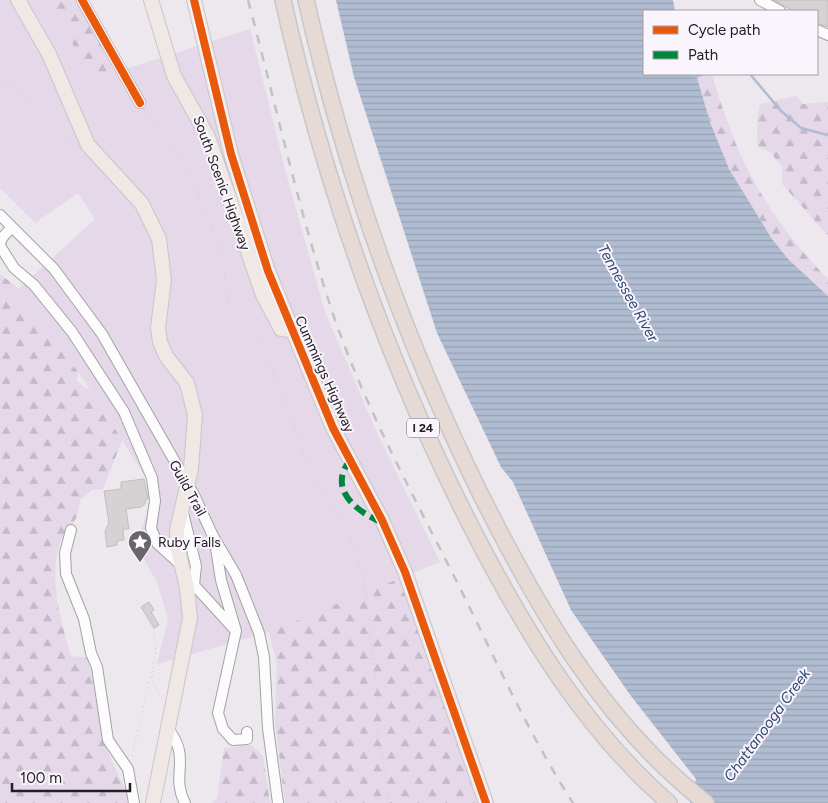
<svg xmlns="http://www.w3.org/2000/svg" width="828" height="803" viewBox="0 0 828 803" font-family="Figtree,sans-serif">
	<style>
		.forest { fill: url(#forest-firs) }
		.park { fill: #e4d8e9 }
		.water { fill: url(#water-rules) }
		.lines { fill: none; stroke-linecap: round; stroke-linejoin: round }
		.stream { stroke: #b0bcd1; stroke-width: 2.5 }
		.building { fill: #d5d2d3; stroke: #c1bebf }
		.minor-casing { stroke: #a4a2a5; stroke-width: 12 }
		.major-casing { stroke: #c7c6c8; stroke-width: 16 }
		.highway-casing { stroke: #c7c6c8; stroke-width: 18 }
		.path { stroke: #cbc9cc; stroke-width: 1; stroke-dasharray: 1 4; stroke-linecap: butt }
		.minor { stroke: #fcfcfc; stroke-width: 10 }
		.major { stroke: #efe8e5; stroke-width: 14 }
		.highway { stroke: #e7dad5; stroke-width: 15 }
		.rail { stroke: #c2c2c3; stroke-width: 2.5; stroke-dasharray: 9 9; stroke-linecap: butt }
		.quiet { stroke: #00873e; stroke-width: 6; stroke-dasharray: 12 6; stroke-linecap: butt }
		.cycleway-casing { stroke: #faf4fd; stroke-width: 11 }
		.cycleway { stroke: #e8590c; stroke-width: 8 }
		.labels { text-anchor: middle; stroke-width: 4; stroke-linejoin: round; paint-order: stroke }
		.shield { fill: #faf4fd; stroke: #636064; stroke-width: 1 }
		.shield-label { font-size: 12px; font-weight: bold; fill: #222023 }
		.street-label { font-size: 14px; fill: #222023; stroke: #faf4fd }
		.poi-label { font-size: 14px; fill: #222023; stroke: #faf4fd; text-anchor: start }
		.water-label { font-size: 15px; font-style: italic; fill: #2e4a72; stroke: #faf4fd }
	</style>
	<defs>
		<pattern id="forest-firs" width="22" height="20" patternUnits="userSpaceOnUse" patternTransform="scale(1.25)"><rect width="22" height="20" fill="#e4d8e9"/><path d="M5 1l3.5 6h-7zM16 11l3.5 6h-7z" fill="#c3b9c8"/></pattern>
		<pattern id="water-rules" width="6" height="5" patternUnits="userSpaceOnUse" patternTransform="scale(1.25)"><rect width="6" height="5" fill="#b0bcd1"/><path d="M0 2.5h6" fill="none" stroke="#97a1b3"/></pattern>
	</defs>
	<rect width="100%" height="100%" fill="#ece8ee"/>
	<path class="forest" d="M26 0H75L80 6 139 116 390 550 482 803H285L275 723 277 664 259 596Z
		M696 74H712C736 159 766 215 828 279V296L789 260 772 239 729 169 710 122Z
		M797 96 803 104 828 102V236L782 184V167L770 152 757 146V120L760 104Z
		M0 274 28 296 78 364 77 381 99 398 123 438 103 489 92 490 80 500C78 529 67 521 60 543 48 579 61 621 71 656L89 658 103 742 124 787 128 803H0Z
		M251 745 263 756 270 803H212L217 798 224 748Z"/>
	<path class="park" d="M0 0H49L92 80 250 29 286 173 325 312 377 433 440 562 266 633 157 664 168 619 157 582 137 547 151 499 147 479 77 370 48 336 33 311 11 296 95 219 78 193 35 223 0 188Z"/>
	<path class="water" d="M336 0H673L675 11H644V74H696L710 122 729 169 772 239 789 260 828 296V803H690L696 779 631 696 571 610 513 482 501 467 437 333 354 77Z"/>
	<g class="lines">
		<path class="stream" d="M750 74 781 111 801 128 828 135
			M695 77 703 74"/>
	</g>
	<path class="building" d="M774 0H828V27L817 23V11H793Z
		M144 479 148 499H146L145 504 141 507 126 509 129 529H123L124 540 117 541V545L107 547 105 531 109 523 104 491 121 489V482Z
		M149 602 154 610 151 612 159 625 154 628 141 607Z"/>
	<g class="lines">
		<g class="minor-casing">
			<path id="minor" d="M82 0 140 103
				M760 0 780 11
				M817 30 828 35
				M0 215 54 269 102 334 194 495 213 536 236 575 259 633 264 657 268 728 278 803
				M0 244 2 238 12 227
				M0 246 14 268 34 285 72 332 124 412 152 478 155 501 151 528 157 543 182 566
				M182 509 196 566 194 585 187 588
				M71 530 65 553 66 574 84 619 91 653 97 667 108 740 128 769 134 803
				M215 542 221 580 236 631 218 713 223 729 233 740 247 739V732
				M194 585 235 630
				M168 729C192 758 170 775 185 803"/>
		</g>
		<g class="major-casing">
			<path id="major" d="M18 0 49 54 88 145 142 204 159 239 164 280 158 328 160 342 166 356 187 383 195 415 191 469 177 530V545L187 588 190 618 153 803
				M151 0 174 76 208 137 263 295 281 329 290 330
				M194 0 231 154 268 271 333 428 382 520 405 572 486 803"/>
		</g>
		<g class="highway-casing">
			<path id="highway" d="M283 0C325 187 388 366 476 536 527 634 585 730 669 803
				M306 0C345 172 401 332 479 491 537 607 602 722 706 803"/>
		</g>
		<path class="path" d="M0 81 10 86 16 83C31 104 47 131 73 140
			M144 110 169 140 186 167 222 253 228 302 237 316 255 334 269 360 307 462 318 486 344 524 353 545 364 578 377 692V726L390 803
			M153 671 152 680 162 701
			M132 756 156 652 153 621"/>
		<use href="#minor" class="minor"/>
		<use href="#major" class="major"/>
		<use href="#highway" class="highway"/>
		<path class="rail" d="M248 0C276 105 299 213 334 317 366 409 413 495 457 582 494 656 528 733 573 803"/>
		<path class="quiet" d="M351 459C326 489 357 512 383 523"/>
		<g class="cycleway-casing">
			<path id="cycleway" d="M82 0 140 103
				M194 0 231 154 268 271 333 428 382 520 405 572 486 803"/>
		</g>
		<use href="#cycleway" class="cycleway"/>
	</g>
	<defs>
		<g id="sight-pin" transform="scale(1.25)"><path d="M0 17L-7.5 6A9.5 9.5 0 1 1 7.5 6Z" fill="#69666a" stroke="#faf4fd"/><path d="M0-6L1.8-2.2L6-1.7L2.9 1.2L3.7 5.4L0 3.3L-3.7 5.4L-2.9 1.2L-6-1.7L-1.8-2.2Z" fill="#fff"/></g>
	</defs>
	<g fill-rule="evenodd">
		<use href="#sight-pin" x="140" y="542"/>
	</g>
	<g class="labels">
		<rect class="shield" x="407" y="418.5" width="32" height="19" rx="4"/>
		<g class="shield-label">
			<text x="423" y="432">I 24</text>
		</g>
		<g class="street-label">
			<text transform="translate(222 183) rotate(70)" y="5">South Scenic Highway</text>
			<text transform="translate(325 374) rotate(66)" y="5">Cummings Highway</text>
			<text transform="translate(188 488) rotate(61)" y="5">Guild Trail</text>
		</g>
		<g class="poi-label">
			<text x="158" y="547">Ruby Falls</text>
		</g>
		<g class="water-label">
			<text transform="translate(628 293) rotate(61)" y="5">Tennessee River</text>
			<text transform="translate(767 725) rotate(-54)" y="5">Chattanooga Creek</text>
		</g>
	</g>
	<rect x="643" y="10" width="175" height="65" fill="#faf4fd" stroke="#a49fa6"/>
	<rect x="653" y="26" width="25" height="8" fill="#e8590c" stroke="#a49fa6"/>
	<text x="688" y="35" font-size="15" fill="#222023">Cycle path</text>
	<rect x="653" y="51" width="25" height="8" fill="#00873e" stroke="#a49fa6"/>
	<text x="688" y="60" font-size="15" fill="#222023">Path</text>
	<path d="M12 783v8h118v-8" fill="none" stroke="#222023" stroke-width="2.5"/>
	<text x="20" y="783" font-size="15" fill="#222023" stroke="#faf4fd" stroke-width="4" paint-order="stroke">100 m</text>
</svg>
